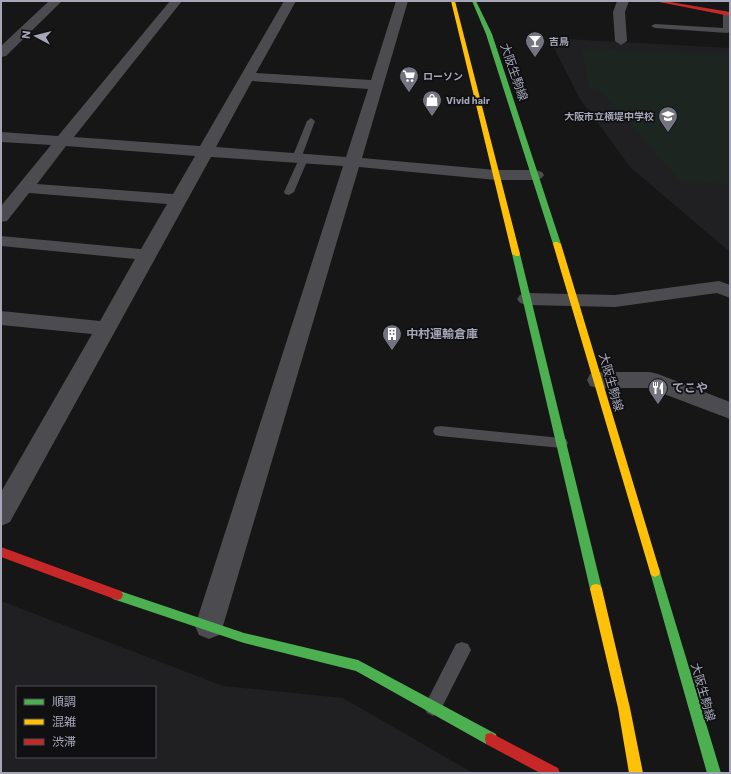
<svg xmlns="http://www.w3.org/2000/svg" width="731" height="774" viewBox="0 0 731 774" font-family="Commissioner,'Noto Sans JP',sans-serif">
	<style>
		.built { fill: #202022; fill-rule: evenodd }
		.green { fill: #1d2520 }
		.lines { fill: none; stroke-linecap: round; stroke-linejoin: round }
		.lane { fill: #4b4b50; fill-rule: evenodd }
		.street { fill: #4b4b50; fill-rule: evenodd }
		.fast { fill: #4caf50; fill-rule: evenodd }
		.slow { fill: #ffc107; fill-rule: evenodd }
		.jam { fill: #c62828; fill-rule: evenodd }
		.labels { text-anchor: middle; stroke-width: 3.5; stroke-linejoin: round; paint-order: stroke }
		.far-poi-label { font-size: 10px; font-weight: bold; fill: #a5a7b8; stroke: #101012; text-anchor: start }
		.street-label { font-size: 12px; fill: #a5a7b8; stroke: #101012 }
		.poi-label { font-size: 12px; font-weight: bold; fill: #a5a7b8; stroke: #101012; text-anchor: start }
	</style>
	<rect width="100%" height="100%" fill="#161616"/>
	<path class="built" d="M549 38 730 48V252L631 168 580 99Z
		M1 601 223 686 343 698 473 773H1ZM17 687H155V757H17Z"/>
	<path class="green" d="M581 49 730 55V184L681 182 601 91 590 90Z"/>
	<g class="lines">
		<path class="lane" d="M723 11 730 13V32L727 33 655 28 651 26 655 24 723 28Z
			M311 118 315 121 302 156 308 159 294 192 289 195 285 194 284 192 298 161 292 158 307 121Z
			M440 426 561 438 566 439 568 443 566 447 561 448 440 436 435 435 433 431 435 427Z
			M462 642 468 644 471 650 468 656 439 713 433 716 427 713 424 707 427 701 456 644Z"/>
		<path class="street" d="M49 1H62L6 56 1 57V46Z
			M170 1H182L74 137 200 146 284 1H296L256 73 371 80 396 1H408L362 158 496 170H536L542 172 544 175 542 178 536 180H496L359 167 223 626 219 635 209 639 199 635 195 626 343 166 211 157 10 522 1 526V492L92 334 1 325V311L100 321 135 259 1 246V236L141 249 167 204 29 193 7 221 1 222V206L51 145 1 142V132L58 136ZM252 81 368 89 346 157 216 147ZM66 146 195 156 173 194 37 184Z
			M617 1H629L625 12 627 41 621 45 615 41 613 12Z
			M719 281 730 285V298L717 293 615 307 527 305 520 303 517 299 520 295 527 293 615 295Z
			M598 372H650L658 374 730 402V419L648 388H598L590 386 587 380 590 374Z"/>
		<path class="fast" d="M472 1H476L492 34 561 244 560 246H557L553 244 486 34Z
			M513 252H519L520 254 602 589 600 593 596 594 592 593 590 589 512 254Z
			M655 567 659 569 660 572 721 773H707L650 572 651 569Z
			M117 590 244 633 358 660 496 734 497 739 496 744 491 745 486 744 356 671 244 643 113 599 111 595 113 591Z"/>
		<path class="slow" d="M451 1H455L520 254 519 256H516L512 254Z
			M554 242H557L561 244 660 572 659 575 655 577 651 575 650 572 553 244Z
			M596 584 600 585 602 589 630 708 643 773H629L618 708 590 589 592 585Z"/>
		<path class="jam" d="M654 1H664L730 12V16Z
			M1 547 121 591 123 595 121 599 117 600 1 557Z
			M491 733 558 768 560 773H540L486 744 485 739 486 734Z"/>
	</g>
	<defs>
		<g id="bar-pin" transform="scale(1)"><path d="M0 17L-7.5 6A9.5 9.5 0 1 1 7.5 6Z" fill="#73747f" stroke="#101012"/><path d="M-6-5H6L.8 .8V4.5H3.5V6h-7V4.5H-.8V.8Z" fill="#fff"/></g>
		<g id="supermarket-pin" transform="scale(1)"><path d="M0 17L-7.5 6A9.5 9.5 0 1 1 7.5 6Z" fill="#73747f" stroke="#101012"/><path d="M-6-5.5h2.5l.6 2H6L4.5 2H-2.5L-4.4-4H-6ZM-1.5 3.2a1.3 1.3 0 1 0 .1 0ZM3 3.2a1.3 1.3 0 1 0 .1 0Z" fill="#fff"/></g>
		<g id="shop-pin" transform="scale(1)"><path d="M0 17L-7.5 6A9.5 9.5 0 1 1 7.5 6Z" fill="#73747f" stroke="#101012"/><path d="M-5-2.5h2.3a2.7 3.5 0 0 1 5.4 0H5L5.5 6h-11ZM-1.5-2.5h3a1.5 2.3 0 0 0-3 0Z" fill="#fff"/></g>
		<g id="school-pin" transform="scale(1)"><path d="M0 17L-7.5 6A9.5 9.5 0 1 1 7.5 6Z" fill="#73747f" stroke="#101012"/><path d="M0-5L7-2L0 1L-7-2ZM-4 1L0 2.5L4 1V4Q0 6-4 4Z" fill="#fff"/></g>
		<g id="building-pin" transform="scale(1)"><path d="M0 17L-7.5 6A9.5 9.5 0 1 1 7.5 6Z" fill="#73747f" stroke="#101012"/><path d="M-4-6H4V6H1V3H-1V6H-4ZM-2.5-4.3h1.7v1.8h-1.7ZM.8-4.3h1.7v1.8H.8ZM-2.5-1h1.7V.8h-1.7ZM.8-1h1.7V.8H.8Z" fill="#fff"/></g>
		<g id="restaurant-pin" transform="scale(1)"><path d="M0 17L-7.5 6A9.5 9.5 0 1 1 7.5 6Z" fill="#73747f" stroke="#101012"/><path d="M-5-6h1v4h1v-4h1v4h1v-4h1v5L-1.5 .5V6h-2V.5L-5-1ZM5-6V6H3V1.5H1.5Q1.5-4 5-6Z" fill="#fff"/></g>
	</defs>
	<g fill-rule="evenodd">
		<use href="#bar-pin" x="535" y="41"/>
		<use href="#supermarket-pin" x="409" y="76"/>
		<use href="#shop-pin" x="432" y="100"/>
		<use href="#school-pin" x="668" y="116"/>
		<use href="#building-pin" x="392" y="334"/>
		<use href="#restaurant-pin" x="658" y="388"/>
	</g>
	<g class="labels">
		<g class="far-poi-label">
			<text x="549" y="45">吉鳥</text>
			<text x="423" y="80">ローソン</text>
			<text x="446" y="104">Vivid hair</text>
			<text x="654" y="120" text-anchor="end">大阪市立横堤中学校</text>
		</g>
		<g class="street-label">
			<text transform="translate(514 72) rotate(71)" y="4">大阪生駒線</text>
			<text transform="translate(611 382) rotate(74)" y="4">大阪生駒線</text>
			<text transform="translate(703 692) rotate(74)" y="4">大阪生駒線</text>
		</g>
		<g class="poi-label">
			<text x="406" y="338">中村運輸倉庫</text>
			<text x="672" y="392">てこや</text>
		</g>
	</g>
	<rect width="731" height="774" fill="none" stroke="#a5a7b8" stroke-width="4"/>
	<rect x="16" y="686" width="140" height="72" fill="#101012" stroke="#4c4c54"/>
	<rect x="24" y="699" width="20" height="6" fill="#4caf50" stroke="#4c4c54"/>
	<text x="52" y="706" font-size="12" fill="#a5a7b8">順調</text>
	<rect x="24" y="719" width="20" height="6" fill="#ffc107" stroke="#4c4c54"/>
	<text x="52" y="726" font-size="12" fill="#a5a7b8">混雑</text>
	<rect x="24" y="739" width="20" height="6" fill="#c62828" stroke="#4c4c54"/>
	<text x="52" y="746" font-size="12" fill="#a5a7b8">渋滞</text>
	<g transform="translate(36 36) rotate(277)" stroke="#101012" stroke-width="3" paint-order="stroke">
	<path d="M0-3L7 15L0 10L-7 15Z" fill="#a5a7b8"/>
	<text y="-6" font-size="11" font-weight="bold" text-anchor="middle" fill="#a5a7b8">N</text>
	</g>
</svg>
